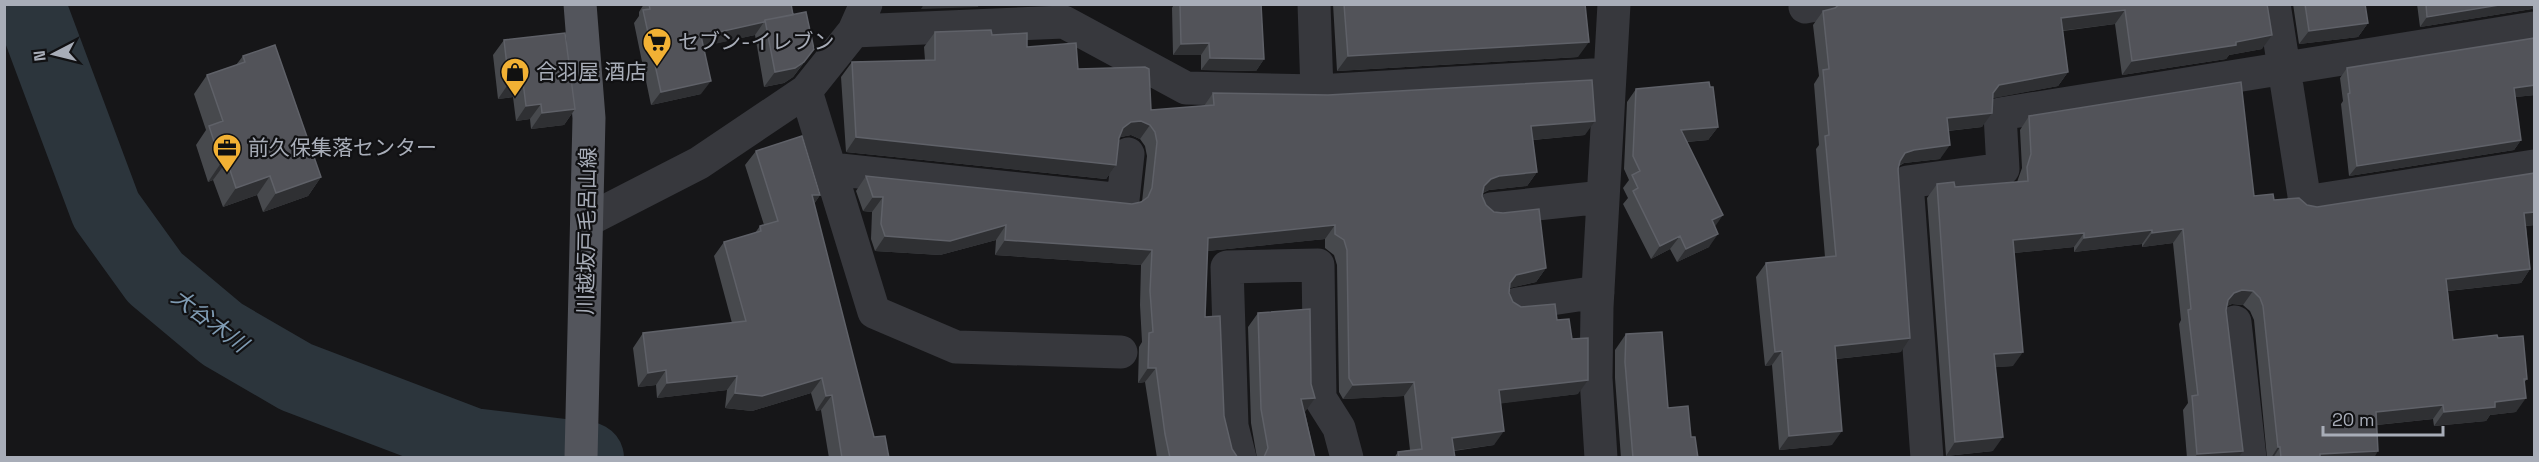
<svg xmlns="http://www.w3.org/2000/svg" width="2539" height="462" viewBox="0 0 2539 462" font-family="'Space Grotesk','Noto Sans JP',sans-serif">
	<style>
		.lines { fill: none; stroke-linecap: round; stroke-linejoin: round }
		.river { stroke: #2c353c; stroke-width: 72 }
		.minor { stroke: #37383d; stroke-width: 33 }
		.major { stroke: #53555c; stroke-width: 33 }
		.wall { fill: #47494d }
		.shaded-wall { fill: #2f3033 }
		.building { fill: #525359; stroke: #5f6168; stroke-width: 1.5 }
		.labels { text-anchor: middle; stroke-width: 4.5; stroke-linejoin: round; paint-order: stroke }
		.poi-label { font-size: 21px; fill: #a8adb8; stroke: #111113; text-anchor: start }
		.street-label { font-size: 21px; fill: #a8adb8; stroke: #111113 }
		.water-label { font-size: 22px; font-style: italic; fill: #7f9bb3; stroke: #111113 }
	</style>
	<rect width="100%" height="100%" fill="#161618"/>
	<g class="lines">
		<path class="river" d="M29 4 106 210 155 278 222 334 296 377 472 444 588 458"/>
		<path class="minor" d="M1314 4 1317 91
			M2274 4 2305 202 2534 166
			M1805 7 1821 4
			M854 31 1064 22 1186 88 1317 91 1609 74
			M806 91 874 312 956 347 1121 352
			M831 169 1123 200 1128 154
			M1491 209 1603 197
			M588 220 699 163 806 91 854 31 866 4
			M1517 304 1598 292
			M2235 322 2250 458
			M1240 458 1232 426 1227 267 1318 265 1320 398 1339 428 1347 458
			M1601 458 1596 378 1597 307 1614 4
			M1927 458 1907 182 2003 169 2000 114 2534 28"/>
		<path class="major" d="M580 4 589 118 581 458"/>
	</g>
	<path class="wall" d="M644 4H791L803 64 793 77 784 83 764 87 755 35 703 46 701 94 651 105 634 23 639 16V12Z
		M1174 4H1261L1264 59 1256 71 1201 70V55H1173L1172 8Z
		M1333 4H1585L1578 57 1337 71Z
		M2267 4 2262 49 2229 55 2226 59 2122 75 2115 24 2063 31 2068 72 2058 86 1992 98 1982 127 1948 131 1940 159 1904 163 1899 166 1901 352 1836 359 1832 445 1779 450 1772 365 1765 366 1756 277 1766 263 1825 257 1816 149 1819 145 1814 84 1819 76 1813 25 1823 11 1835 8Z
		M2293 4H2365L2368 23 2358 37 2299 44Z
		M2417 4H2535V10L2532 9 2420 27Z
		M935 32 992 35 1027 47 1078 69 1151 110 1204 106 1213 93 1585 135 1533 140 1537 172 1527 186 1489 190 1483 193 1482 196 1486 205 1546 268 1536 282 1509 288V293L1513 302 1521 307 1557 320 1578 394 1501 403 1494 445 1454 451 1455 458H1394L1398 452 1410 450 1404 396 1343 399 1339 392 1337 265 1334 255 1325 248V239L1207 251 1205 317 1224 416 1232 449 1238 458H1157L1145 382 1138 383 1139 347 1142 342 1140 305 1141 265 995 255 996 240 940 255 875 251 871 239 872 212 863 211 856 191 866 176 1132 204 1142 202 1147 156 1145 146 1140 139 1131 135 1121 137 1119 138 1116 165 1106 179 846 152 841 77 852 62 925 60 924 47Z
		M504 40 575 109 564 125 531 129 530 119 516 121 513 97 498 99 493 55Z
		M243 56 321 177 308 196 263 212 257 195 223 207 213 180 208 182 196 145 206 130 194 94 207 75 236 65Z
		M2347 68 2535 95 2515 97 2521 140 2514 150 2349 176 2341 104 2343 101 2340 78Z
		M1636 89 1718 127 1708 140 1687 142 1715 226 1709 247 1677 262 1670 249 1651 259 1623 204 1628 198 1623 188 1629 180 1624 169 1627 102Z
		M2029 116 2254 196 2274 200 2317 207 2535 225 2526 226 2530 269 2521 283 2448 291 2453 340 2498 338 2527 379 2524 383 2516 412 2490 415 2486 421 2434 426 2433 419 2377 425 2374 458H2267L2254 320 2250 311 2243 305 2232 304 2227 306 2226 310 2238 458H2187L2183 410 2188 403 2179 324 2181 320 2173 243 2142 247V244L2074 252V247L2014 253 2013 366 1995 367 1993 451 1946 456 1927 198 1937 184 1955 187 2017 182 2022 168 2020 130Z
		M756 151 820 195 814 204 874 437 889 458H829L821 410 816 411 811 393 752 411 725 408 727 390 657 398 656 385 638 387 633 348 643 333 732 323 714 256 724 242 755 233 760 226 764 225 745 165Z
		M1258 313 1305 412 1315 458H1257L1251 423 1248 327Z
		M1626 334 1668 408 1691 437 1698 458H1621L1615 378V350Z"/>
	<path class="shaded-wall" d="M924 4H979L978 7 921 9Z
		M2505 4H2535V10L2532 9 2420 27 2427 17Z
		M2125 10 2115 24 2051 32 2061 18Z
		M764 22 755 35 692 49 701 36Z
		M2368 23 2358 37 2299 44 2309 31Z
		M2272 35 2262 49 2229 55 2226 59 2122 75 2132 61Z
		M1589 42 1578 57 1337 71 1348 56Z
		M1209 43 1201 55H1173L1181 44Z
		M814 49 793 77 784 83 764 87 775 72Z
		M1210 58 1264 59 1256 71 1201 70Z
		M2068 72 2058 86 1989 99 1983 107 1999 85Z
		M711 81 701 94 651 105 661 92Z
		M523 82 513 97 498 99 509 83Z
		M2535 85V95L2507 98 2514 88Z
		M541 104 530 119 516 121 526 106Z
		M575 109 564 125 531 129 542 113Z
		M1992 113 1982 127 1937 132 1947 118Z
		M1141 121 1150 125 1140 139 1131 135 1121 137 1113 142 1123 128 1131 122Z
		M1595 121 1585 135 1521 141 1531 126Z
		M1718 127 1708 140 1672 143 1681 130Z
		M856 137 1116 165 1106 179 846 152Z
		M2521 140 2514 150 2349 176 2357 166Z
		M1950 145 1940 159 1904 163 1895 167 1905 153 1914 150Z
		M227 161 213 180 208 182 221 163Z
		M1537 172 1527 186 1489 190 1480 194 1484 186 1491 179 1499 176Z
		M270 176 257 195 223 207 236 188Z
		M321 177 308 196 263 212 276 193Z
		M812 195H820L810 210Z
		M873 197H883L872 212 863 211Z
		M2535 212V225L2514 227 2524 213Z
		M1723 215 1714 228 1712 220Z
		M1006 225 996 240 940 255 875 251 885 236Z
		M1335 225 1325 239 1198 252 1208 238Z
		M2183 229 2173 243 2142 247 2152 233Z
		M2152 230 2142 244 2074 252 2084 238Z
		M2084 233 2074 247 2004 254 2013 240Z
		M1718 234 1709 247 1677 262 1686 249Z
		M1680 236 1670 249 1651 259 1660 246Z
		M1005 240 1152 250 1141 265 995 255Z
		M1546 268 1536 282 1506 289 1516 275Z
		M2530 269 2521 283 2437 292 2446 279Z
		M2242 290 2253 291 2243 305 2232 304 2224 307 2228 300 2234 293Z
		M1910 338 1901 352 1825 360 1835 346Z
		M1782 351 1772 365 1765 366 1775 352Z
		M2023 352 2013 366 1984 368 1994 354Z
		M1148 368H1156L1145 382 1138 383Z
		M666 370 656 385 638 387 648 373Z
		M737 376 727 390 657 398 667 383Z
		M822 378 811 393 752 411 725 408 735 393Z
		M1588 380 1578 394 1489 405 1499 390Z
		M1414 382 1404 396 1343 399 1353 385Z
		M832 395 821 410 816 411 826 396Z
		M1315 398 1305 412 1291 414 1301 399Z
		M2526 398 2516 412 2490 415 2486 421 2434 426 2444 412 2495 402Z
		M2443 405 2433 419 2366 426 2376 412Z
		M1504 431 1494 445 1442 452 1452 438Z
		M1842 431 1832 445 1779 450 1789 436Z
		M2003 437 1993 451 1946 456 1955 442Z
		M2278 447H2280L2273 458H2271Z
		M2243 451 2238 458H2195L2197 454Z
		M2378 451 2374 458H2317L2320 454Z"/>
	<path class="building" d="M649 4H791L793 15 765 20 764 22 701 36 711 81 661 92 643 10 650 9Z
		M1180 4H1261L1264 59 1210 58 1209 43 1181 44Z
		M1344 4H1585L1589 42 1348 56Z
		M1840 4H2267L2272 35 2236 42V45L2132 61 2125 10 2061 18 2068 72 1999 85 1993 93 1992 113 1947 118 1950 145 1914 150 1905 153 1900 161 1898 169 1910 338 1835 346 1842 431 1789 436 1782 351 1775 352 1766 263 1836 256 1825 136 1829 135 1823 70 1829 69 1823 11 1835 8Z
		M2305 4H2365L2368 23 2309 31Z
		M2426 4H2505L2427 17Z
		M806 12 814 49 804 62 795 68 775 72 765 20Z
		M991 30 992 35 1027 33V47L1076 43 1078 69 1145 67 1149 69 1151 110 1214 105 1213 93 1328 95 1592 80 1595 121 1531 126 1537 172 1499 176 1491 179 1484 186 1482 196 1486 205 1494 212 1503 213 1539 209 1546 268 1516 275 1510 283 1509 293 1513 302 1521 307 1555 304 1557 320 1569 319 1572 339 1588 338V380L1499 390 1504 431 1452 438 1455 458H1399L1398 452 1422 449 1414 382 1353 385 1349 378 1347 250 1344 240 1335 234V225L1208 238 1205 317 1220 316 1224 416 1232 449 1238 458H1170L1165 434 1156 368H1148L1149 333 1153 332 1150 291 1152 250 1005 240 1006 225 950 241 885 236 881 224 883 197H873L866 176 1132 204 1141 202 1148 197 1152 188 1157 142 1155 132 1150 125 1141 121 1131 122 1123 128 1119 138 1116 165 856 137 852 62 935 60V32Z
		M565 33 575 109 542 113 541 104 526 106 523 82 509 83 504 40Z
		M2535 38V85L2514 88 2521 140 2357 166 2348 94 2350 93 2347 68Z
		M275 45 321 177 276 193 270 176 236 188 227 161 221 163 209 126 223 121 207 75 245 62 243 56Z
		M1709 82 1710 87H1713L1718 127 1681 130 1723 215 1712 220 1718 234 1686 249 1680 236 1660 246 1633 191 1638 188 1632 175 1640 171 1633 156 1636 89Z
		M2241 82 2254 196 2273 194 2274 200 2299 198 2307 205 2317 207 2535 173V212L2524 213 2530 269 2446 279 2453 340 2497 335 2498 338 2523 336 2527 379H2524L2526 398 2495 402V407L2444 412 2443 405 2376 412 2378 451 2320 454V458H2281L2280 447H2278L2263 306 2260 298 2253 291 2242 290 2234 293 2228 300 2226 310 2243 451 2197 454 2192 396 2198 395 2188 310 2191 309 2183 229 2152 233V230L2084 238V233L2013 240 2023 352 1994 354 2003 437 1955 442 1937 184 1954 182 1955 187 2028 181 2027 167 2031 154 2029 116Z
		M802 136 820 195H812L874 437 885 436 889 458H842L832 395 826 396 822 378 762 396 735 393 737 376 667 383 666 370 648 373 643 333 746 321 724 242 761 231 760 226 778 221 756 151Z
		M1310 309 1311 384 1315 398 1301 399 1315 458H1262L1264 457 1268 448 1261 409 1258 313Z
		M1662 332 1668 408 1688 406 1691 437H1695L1698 458H1633L1625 362 1626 334Z"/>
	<defs>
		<g id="supermarket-pin" transform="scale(1.5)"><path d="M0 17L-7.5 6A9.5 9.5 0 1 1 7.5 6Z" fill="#f2b134" stroke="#111113"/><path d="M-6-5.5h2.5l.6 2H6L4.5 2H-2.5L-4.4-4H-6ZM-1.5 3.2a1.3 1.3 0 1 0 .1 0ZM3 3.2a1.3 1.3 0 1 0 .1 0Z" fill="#111"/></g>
		<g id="shop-pin" transform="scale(1.5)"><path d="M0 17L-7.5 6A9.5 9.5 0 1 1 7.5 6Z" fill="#f2b134" stroke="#111113"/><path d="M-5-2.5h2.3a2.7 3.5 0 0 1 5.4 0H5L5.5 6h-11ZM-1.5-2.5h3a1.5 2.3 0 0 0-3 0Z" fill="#111"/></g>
		<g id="office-pin" transform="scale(1.5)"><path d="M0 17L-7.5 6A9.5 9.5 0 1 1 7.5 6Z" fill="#f2b134" stroke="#111113"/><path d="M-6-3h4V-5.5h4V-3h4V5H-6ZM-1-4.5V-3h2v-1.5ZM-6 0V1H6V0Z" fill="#111"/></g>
	</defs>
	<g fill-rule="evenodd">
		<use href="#supermarket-pin" x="657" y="42"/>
		<use href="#shop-pin" x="515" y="72"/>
		<use href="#office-pin" x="227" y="148"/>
	</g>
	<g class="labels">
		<g class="poi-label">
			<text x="678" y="49">セブン-イレブン</text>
			<text x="536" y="79">合羽屋 酒店</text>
			<text x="248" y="155">前久保集落センター</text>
		</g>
		<g class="street-label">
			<text transform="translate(587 231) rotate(-89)" y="7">川越坂戸毛呂山線</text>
		</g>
		<g class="water-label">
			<text transform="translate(210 320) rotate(37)" y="8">大谷木川</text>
		</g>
	</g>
	<rect width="2539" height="462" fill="none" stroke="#a8adb8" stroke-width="12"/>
	<g transform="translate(54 54) rotate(263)" stroke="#111113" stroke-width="4.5" paint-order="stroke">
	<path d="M0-4.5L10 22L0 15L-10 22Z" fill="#a8adb8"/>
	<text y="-9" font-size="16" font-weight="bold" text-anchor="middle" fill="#a8adb8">N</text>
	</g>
	<path d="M2323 426v9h120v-9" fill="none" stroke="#a8adb8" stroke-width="3"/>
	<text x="2332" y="426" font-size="18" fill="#a8adb8" stroke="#111113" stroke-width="4.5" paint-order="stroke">20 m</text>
</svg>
